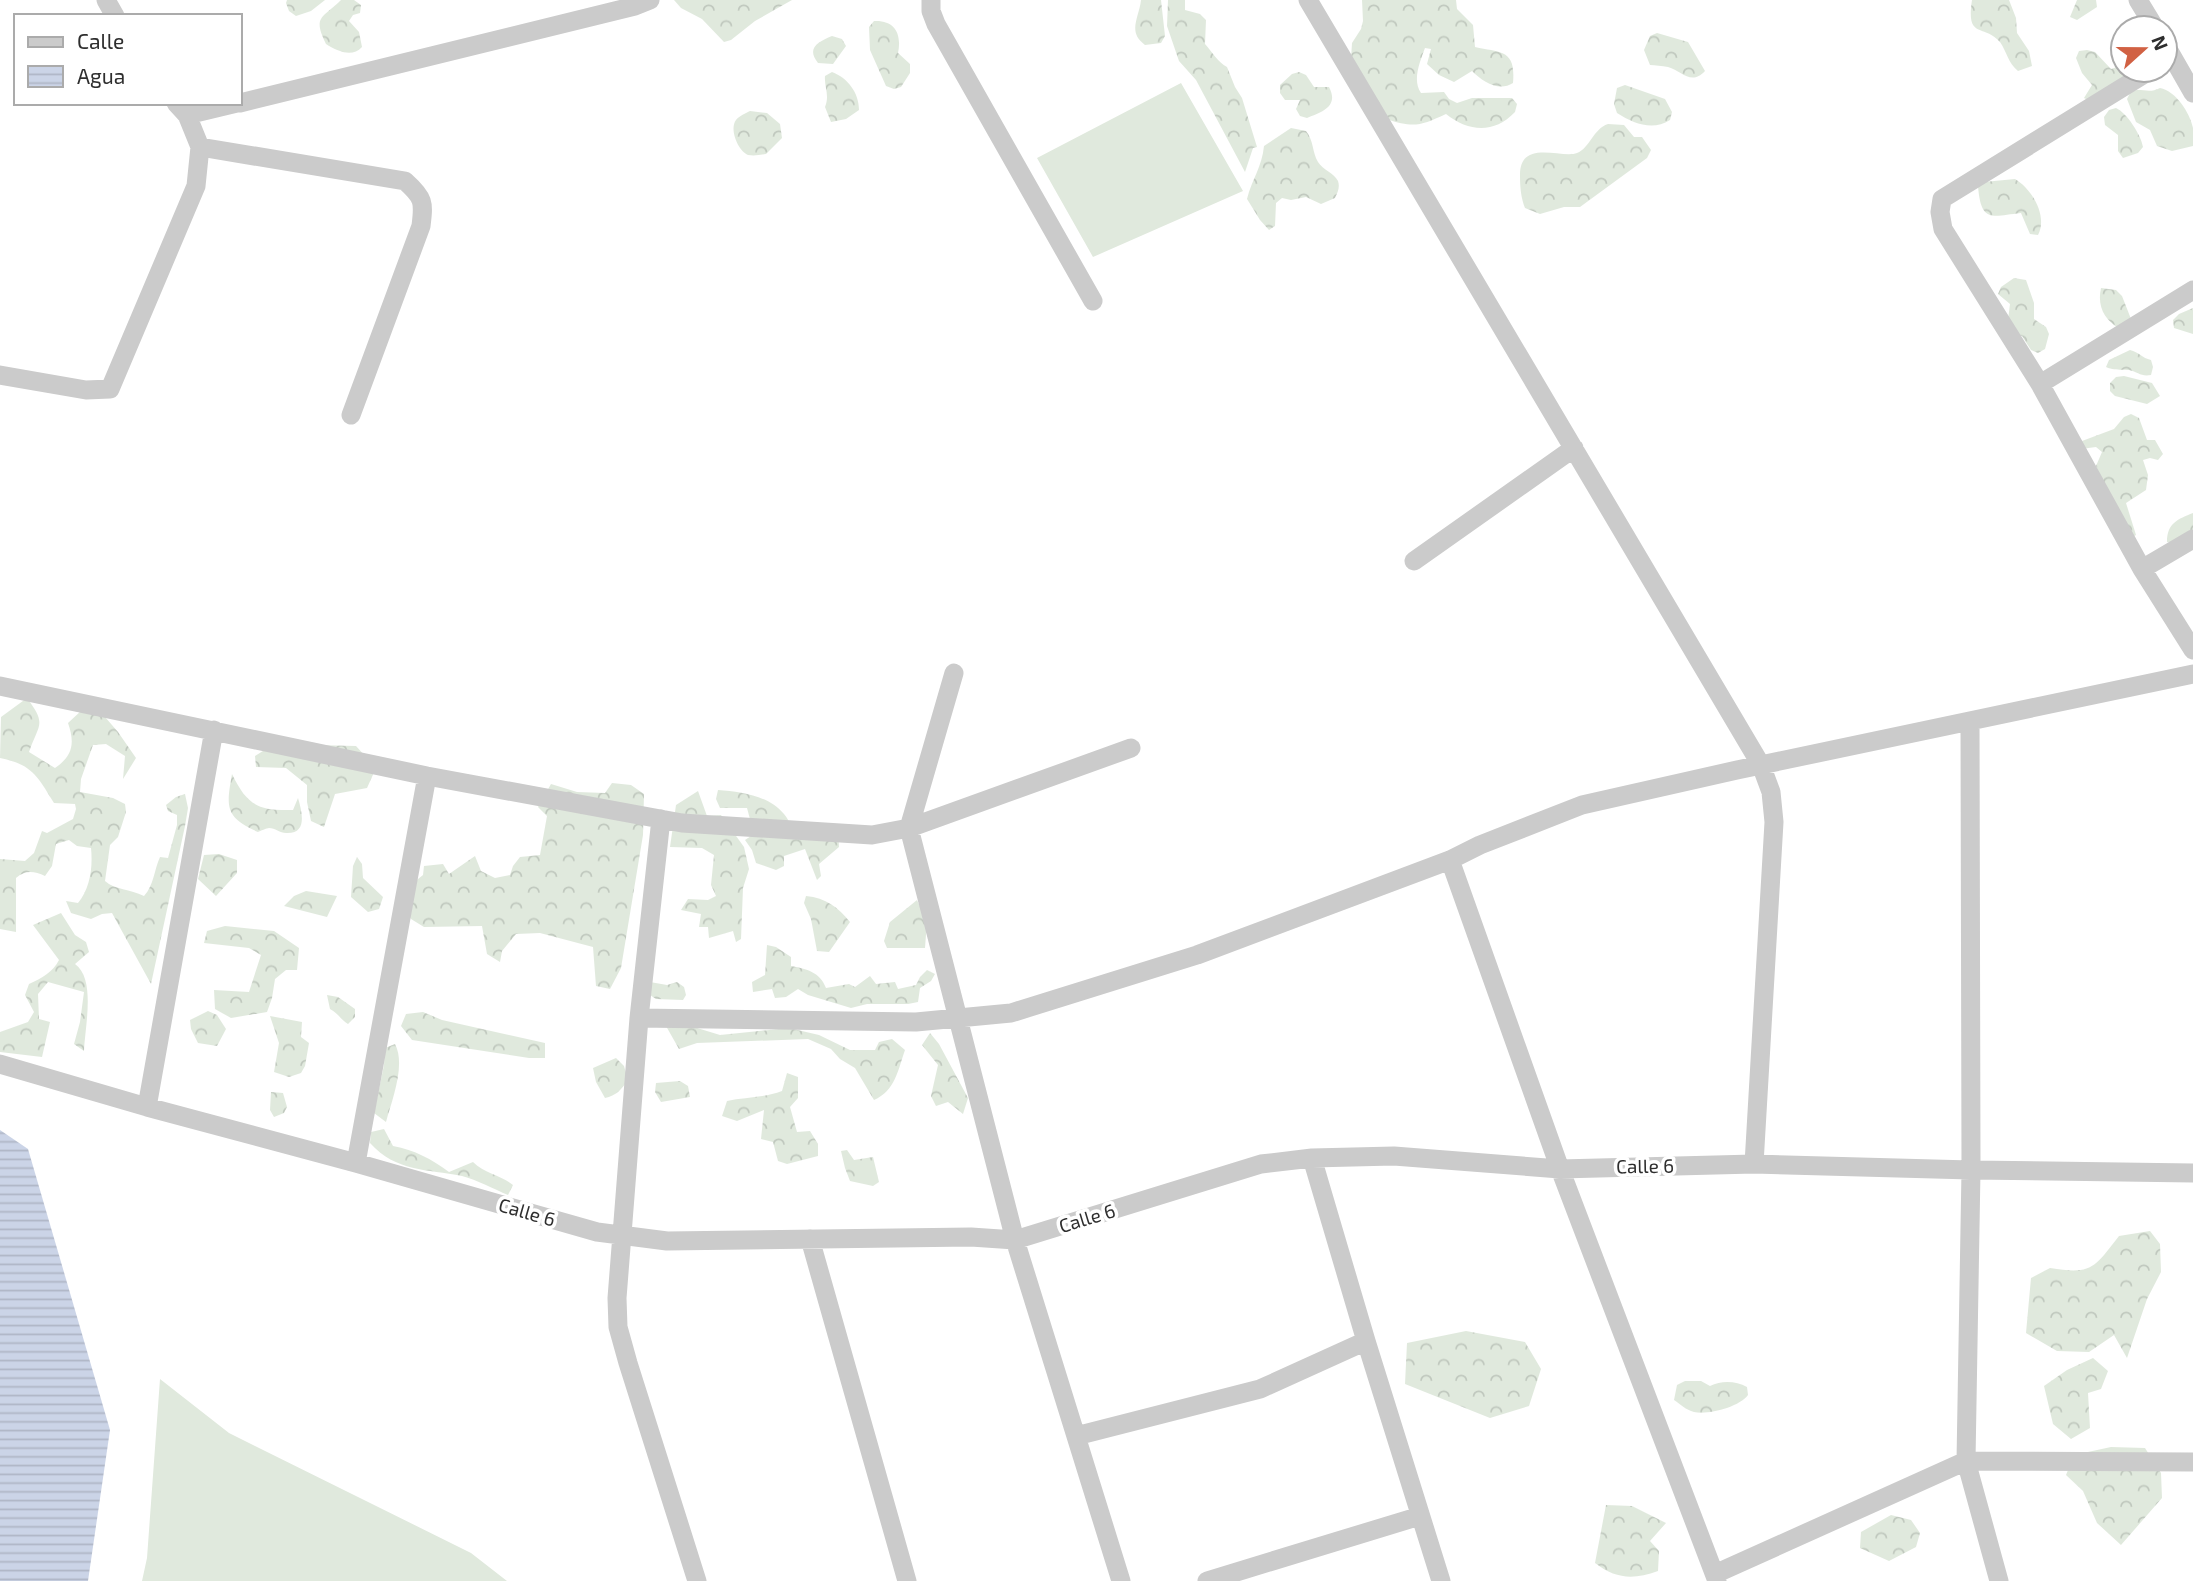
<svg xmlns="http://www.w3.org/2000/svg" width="2193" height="1581" viewBox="0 0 2193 1581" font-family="'Exo 2',sans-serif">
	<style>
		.grass { fill: #e0e9dd }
		.forest { fill: url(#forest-crowns) }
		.water { fill: url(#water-rules) }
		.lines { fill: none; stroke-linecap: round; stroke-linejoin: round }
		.minor { stroke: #cbcbcb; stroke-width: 19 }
		.labels { text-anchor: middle; stroke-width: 7; stroke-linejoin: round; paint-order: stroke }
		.street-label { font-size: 19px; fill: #2e2e2e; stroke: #fff }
	</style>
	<defs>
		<pattern id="forest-crowns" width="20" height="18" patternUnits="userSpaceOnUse" patternTransform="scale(1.75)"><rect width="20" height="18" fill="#e0e9dd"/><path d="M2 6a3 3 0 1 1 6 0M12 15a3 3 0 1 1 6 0" fill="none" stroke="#c0c8be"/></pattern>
		<pattern id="water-rules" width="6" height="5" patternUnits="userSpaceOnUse" patternTransform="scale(1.75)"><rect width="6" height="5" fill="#cbd4e7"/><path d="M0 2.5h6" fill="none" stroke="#afb6c6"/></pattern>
	</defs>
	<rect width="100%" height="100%" fill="#fff"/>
	<path class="grass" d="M1181 83 1243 191 1093 257 1037 158Z
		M160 1379 229 1433 471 1553 507 1581H142L147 1558Z"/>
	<path class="forest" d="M287 0H325L311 11 296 16 289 11 286 3Z
		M341 0H354L361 5 360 13 353 15 349 21 359 32 362 47C352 58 337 51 326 44 312 16 323 18 341 0Z
		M674 0H792L755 21 731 40 724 42 702 19 681 8Z
		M1141 0H1161L1165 36 1161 43 1145 45C1127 32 1139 18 1141 0Z
		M1168 0H1185V10L1200 14 1206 20 1205 44C1212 52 1218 62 1227 67L1235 87 1242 98 1257 147 1253 148 1245 172 1196 80 1179 61 1167 26Z
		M1362 0H1456L1457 9 1473 25 1475 47C1501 53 1516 49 1513 83 1499 92 1483 82 1472 71L1454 82 1439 75 1427 64 1431 49 1425 48C1420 62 1412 80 1421 93L1444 92 1449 99 1457 103 1472 98H1512L1517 104 1515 112C1494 134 1469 132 1446 114 1420 126 1414 128 1386 119L1351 59 1352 43 1361 29 1363 21Z
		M1972 0H2009L2016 18 2017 33 2029 51 2032 66 2018 71C2008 63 2007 52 2000 42 1983 23 1966 40 1972 0Z
		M2077 0H2096L2097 7 2077 20 2070 17Z
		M874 21C895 20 902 34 898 53L910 64V73L901 87 894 89 886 86 870 50 869 27Z
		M1657 33 1688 42 1705 71C1691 86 1682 71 1668 67 1662 66 1655 65 1650 65L1644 50 1650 36Z
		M832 36 842 39 846 46 833 64 818 63C806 48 818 42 832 36Z
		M2087 50 2095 52 2111 69 2123 65V70H2143L2092 102 2084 98 2092 85 2082 73 2076 58 2079 51Z
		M832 72C848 78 859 93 859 110L846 119 831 122 825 107C830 95 824 87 825 76Z
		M1299 72 1306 75 1314 87H1329C1339 106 1323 112 1307 118L1300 116 1296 109 1300 100H1285L1280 93V85L1292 74Z
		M1625 85 1665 99 1672 112 1670 120C1653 131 1634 124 1617 113L1614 104 1617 88Z
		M2160 88C2176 91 2190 113 2193 128 2193 134 2193 141 2193 146L2172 151 2157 146 2150 130 2136 122 2127 99 2131 91C2142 88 2149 94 2160 88Z
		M2116 108C2127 113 2141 135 2143 147L2138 153 2123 158 2118 151V135L2105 125 2104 117 2109 110Z
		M750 111 767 113 780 124 782 138 766 154C760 155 754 156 748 155 738 151 729 129 736 120 739 116 746 113 750 111Z
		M1608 124 1624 125 1634 137H1642L1651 150 1647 158 1580 207H1564L1540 214 1525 208C1521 198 1520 187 1520 176 1519 138 1562 159 1577 153 1590 148 1593 129 1608 124Z
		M1291 128 1306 131C1314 141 1312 152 1318 162 1323 170 1334 173 1338 181 1340 187 1338 192 1335 198L1321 204 1306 197 1291 200 1282 198 1276 203 1275 226 1269 230 1260 220 1247 199C1252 179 1262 167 1264 146Z
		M2015 179C2032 189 2048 216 2038 235L2030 234 2021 213C1992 216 1981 224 1978 186L1984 182Z
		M2014 278 2026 280 2034 303V319L2046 327 2049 334 2045 349 2038 353 2031 350 2022 336 2014 335 2008 320 2010 304 1998 294 2001 287Z
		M2101 288 2116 290 2122 296 2131 319 2120 329C2104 320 2097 306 2101 288Z
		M2193 308V334L2174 328 2173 320 2179 314Z
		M2130 350C2139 352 2142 358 2151 360L2153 367 2151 375C2141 377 2138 372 2129 370 2121 369 2115 371 2106 367L2109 360Z
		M2124 376 2152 383 2160 396 2147 404 2115 396 2110 391V383L2116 377Z
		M2131 414 2139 418 2147 440H2155L2163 454 2158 460 2150 458 2143 460 2148 475 2146 490 2126 503 2136 535 2129 539 2096 466 2102 452 2096 447 2081 449 2082 441 2114 429 2124 417Z
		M2193 513V532L2174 544 2167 542C2167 523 2178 519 2193 513Z
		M27 698C47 725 39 723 29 752L55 768C73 756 75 743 68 723L82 710H99L118 732 136 758 123 779 125 756 106 744 93 745 81 779 80 792 113 798 125 804 126 812 118 837 110 845 105 881C115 890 130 889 144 896 154 885 154 870 160 857L168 858 177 825V815L168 811 166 805 176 797 185 794 188 808 185 826 151 984 112 913 102 914 91 919 71 913 66 901 78 903C90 888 93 868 91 848L77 846 69 840 56 844 52 866 45 876C34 871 25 870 16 878V932L0 929V859L25 861 34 853 42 831 47 833 73 819 76 809 75 804 54 803C38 777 32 764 0 758L1 717Z
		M274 744 356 746 376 768 367 788 335 794 324 827 311 821 307 802V785L286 768 256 767 255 756Z
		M232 774C247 805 258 811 293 810L298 798C302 812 308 834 286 833 280 833 275 828 269 828 267 828 260 831 258 832 225 817 226 808 232 774Z
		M612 783 631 785 644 794 643 835 621 968 610 989 596 986 593 947 540 933 516 934 502 951 500 962 487 954 482 926 424 927 411 919 397 896 423 875 424 866 443 864 449 874 475 856 481 871 495 878 510 875 513 866 520 857 540 855 547 816 538 807 551 784 577 792 605 793Z
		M718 790C741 792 768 795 784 814 790 821 793 831 797 839L838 826 839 847 819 864 821 876 817 880 805 849 784 856V866L776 870 756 863 752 850 745 840 754 834 747 808H720L716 799Z
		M698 791 707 816 721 815 744 847 749 869 743 888 741 939 736 942 733 931 709 938 708 927H699L701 914 681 910 688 899 708 900 716 896 711 885 714 855 702 848 670 847 676 805Z
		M219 854 237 860V873L216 896 198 879 204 855Z
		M357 857 362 864 363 878 383 897 379 909 368 912 351 897 353 866Z
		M306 891 337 896 327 917 284 906 294 896Z
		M806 896C826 898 838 907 850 922L829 952 817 951 811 919 804 903Z
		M917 900 927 921 925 948H887L884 941 890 922Z
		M61 913 75 935 86 942 89 952 75 964C96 979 85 1026 84 1051L74 1044 80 1022 84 992 48 982 38 994 39 1019 50 1022 42 1057 0 1052V1032L28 1022 34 1012 25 995 29 984C42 978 53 972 59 960L33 925Z
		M225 926 274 931 299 948 297 970H286L275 979 272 998 267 1012 231 1018 215 1009 214 990 249 992 261 955 249 948 204 943 207 931Z
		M767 945 776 947 791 957V966C807 969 820 972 826 988L849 984 855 987 870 976 876 984 895 982 898 989 916 985 920 977 927 970 935 974 931 981 920 988 918 1002 908 1004H867L851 1008 808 995 798 989 786 997 775 998 772 989 753 992 752 982 765 975Z
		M650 982 667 985 677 982 684 987 686 995 683 1000 656 999 650 995Z
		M327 995 338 997 355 1009V1017L348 1024C341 1020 338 1013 330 1009Z
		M208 1011 217 1015 226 1029 217 1046 198 1043 191 1029 190 1020Z
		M423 1012 442 1020 545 1043V1058H529L412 1040 401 1026 406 1014Z
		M270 1016 302 1022 301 1037 309 1043 305 1066 301 1073 289 1077 274 1072 279 1043Z
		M684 1024 720 1035 789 1028 819 1035 850 1050H875L879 1042 892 1039 905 1050C898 1070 895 1091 874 1100L855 1068 840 1059 831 1049 808 1039 697 1043 679 1049 666 1026Z
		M930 1033 939 1044 968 1098 963 1114 948 1102 936 1106 931 1096 938 1065 922 1045Z
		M395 1044C406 1065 392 1100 386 1122L374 1113 384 1065 385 1048Z
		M616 1058 624 1066 628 1080C622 1089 616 1096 605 1098L596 1082 593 1068Z
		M787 1073 798 1077V1098L790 1107 797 1132 810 1131 818 1144V1156L787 1164 778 1161 773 1142 761 1139 764 1110 737 1121 722 1116 727 1101C745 1097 764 1098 782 1091Z
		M680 1081 688 1086 690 1097 661 1102 655 1092 656 1083Z
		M271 1092 283 1093 287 1107 284 1113 274 1117 270 1110Z
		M384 1129 393 1146C415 1150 431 1159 449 1172L473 1162C485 1174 501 1175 513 1185L508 1195C494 1189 477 1180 462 1176 427 1169 396 1172 370 1143L371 1132Z
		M847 1150 854 1160 873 1157 879 1182 873 1186 850 1181 845 1168 841 1151Z
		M2150 1231 2160 1244 2161 1272 2147 1299 2127 1358 2114 1335 2089 1352 2057 1351 2026 1333 2031 1278 2050 1268C2092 1275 2094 1268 2119 1236Z
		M1466 1331 1525 1342 1541 1369 1529 1406 1490 1418 1405 1384 1407 1343Z
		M2093 1358 2108 1371 2101 1389 2088 1393 2090 1428 2071 1439 2053 1424 2044 1386 2067 1370Z
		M1685 1381H1701L1710 1386C1722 1380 1736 1381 1747 1387L1748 1395C1739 1407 1709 1415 1694 1412 1686 1410 1680 1404 1674 1400L1677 1385Z
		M2111 1447 2145 1448 2161 1473 2162 1498 2121 1545 2097 1523 2083 1491 2066 1475 2074 1455Z
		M1606 1505 1632 1506 1666 1523 1650 1541 1659 1551 1658 1571C1633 1580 1616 1579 1595 1563Z
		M1891 1515 1911 1520 1920 1533 1916 1547 1889 1561 1860 1548 1861 1532Z"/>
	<path class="water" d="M0 1130 28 1149 110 1430 88 1581H0Z"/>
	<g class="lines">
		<path class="minor" d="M106 0 115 16
			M931 0V11L936 24 1093 301
			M1308 0 1761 765 1771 792 1774 822 1754 1164
			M2138 0 2155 28
			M2165 44 2193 93
			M2151 70 1942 199 1940 212 1943 229 2040 384 2142 569 2193 650
			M240 103 635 6 650 0
			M187 115 237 103
			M200 147 405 181C424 198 424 202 421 226L351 415
			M0 375 86 390 110 389 196 186 200 147 187 115 176 103
			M2040 384 2193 290
			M1414 561 1574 448
			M2142 569 2193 539
			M954 673 909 828 1015 1240 1121 1581
			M0 686 427 776 682 823 872 835 909 828 1131 748
			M1970 721 1971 1170 1966 1461 1999 1581
			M661 819 639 1018 617 1298 618 1327 628 1363 697 1581
			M1450 860 1560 1169 1717 1581
			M639 1018 916 1022 1011 1013 1197 955 1450 860 1480 845 1582 805 1737 770 2193 674
			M0 1064 147 1107 356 1163 597 1232 667 1241 971 1237 1015 1240 1261 1164 1312 1158 1394 1156 1560 1169 1754 1164 1971 1170 2193 1173
			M147 1107 214 730
			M1312 1158 1366 1341 1441 1581
			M356 1163 427 776
			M810 1239 907 1581
			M1076 1436 1260 1389 1366 1341
			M1715 1574 1966 1461 2193 1462
			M1207 1581 1420 1516"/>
	</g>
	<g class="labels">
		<g class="street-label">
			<text transform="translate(1645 1166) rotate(-1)" y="7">Calle 6</text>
			<text transform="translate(527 1212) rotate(16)" y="7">Calle 6</text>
			<text transform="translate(1087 1218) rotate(-17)" y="7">Calle 6</text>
		</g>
	</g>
	<rect x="14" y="14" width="228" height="91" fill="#ffffff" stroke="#ababab" stroke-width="2"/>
	<rect x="28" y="37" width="35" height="10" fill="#cbcbcb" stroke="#ababab" stroke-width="2"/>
	<text x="77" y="49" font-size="21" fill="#2e2e2e">Calle</text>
	<rect x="28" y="66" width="35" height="21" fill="url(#water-rules)" stroke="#ababab" stroke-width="2"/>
	<text x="77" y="84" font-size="21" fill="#2e2e2e">Agua</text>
	<g transform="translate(2144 49) rotate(69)"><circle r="33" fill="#ffffff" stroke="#ababab" stroke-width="2"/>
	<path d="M0-5L12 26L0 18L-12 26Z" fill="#d16143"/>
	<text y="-10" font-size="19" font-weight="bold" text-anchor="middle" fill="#2e2e2e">N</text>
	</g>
</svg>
